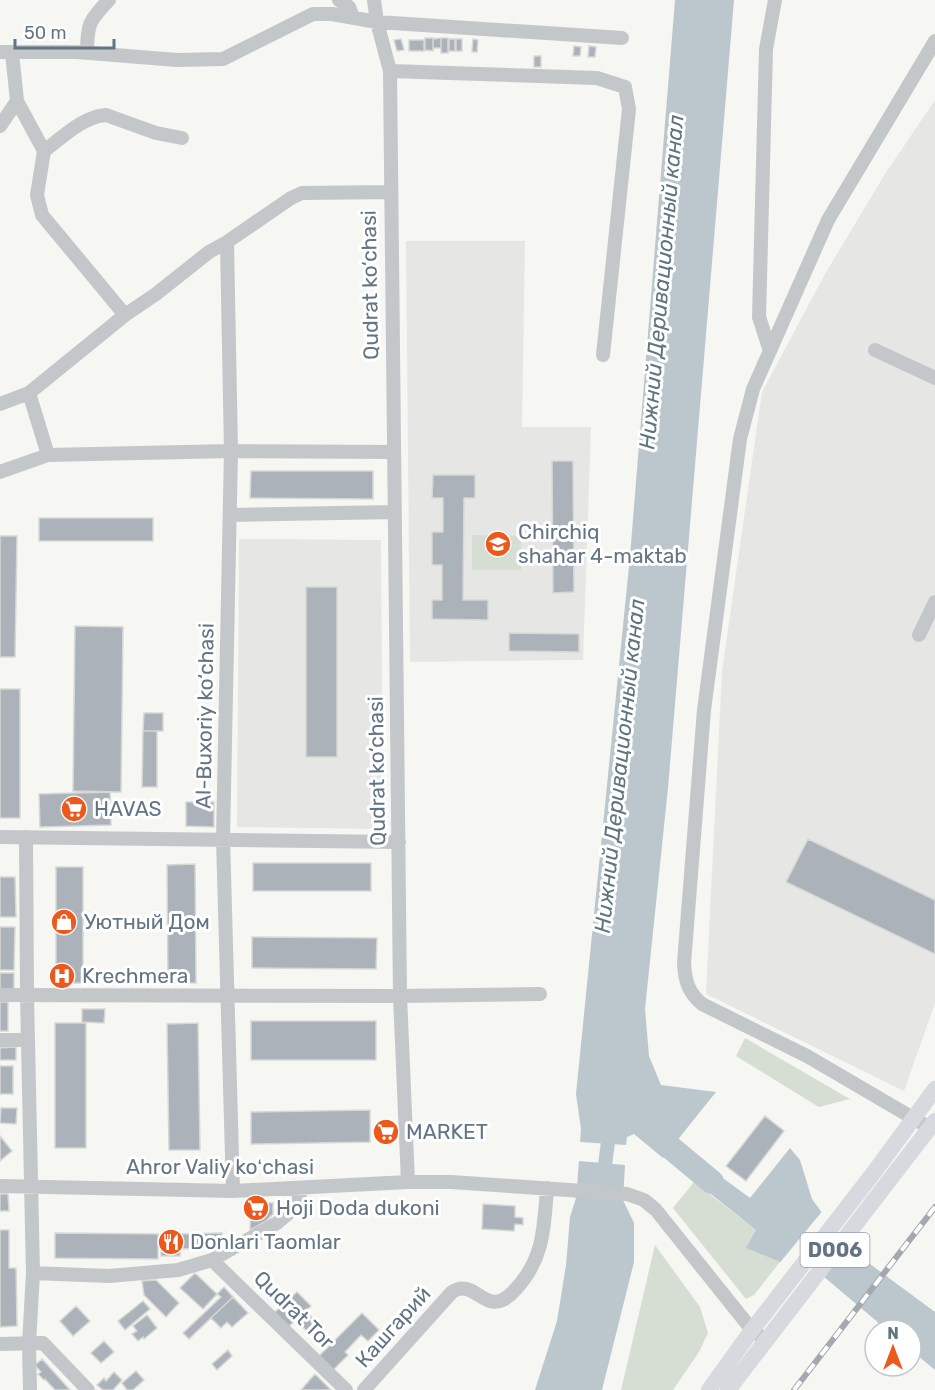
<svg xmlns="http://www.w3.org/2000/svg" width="935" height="1390" viewBox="0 0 935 1390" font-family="Rubik,sans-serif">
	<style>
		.built { fill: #e6e7e5 }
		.green { fill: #d6ddd3 }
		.water { fill: #bcc7cd }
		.pier { fill: #f6f6f2 }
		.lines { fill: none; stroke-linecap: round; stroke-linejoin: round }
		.canal { stroke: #bcc7cd; stroke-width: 14 }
		.river { stroke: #bcc7cd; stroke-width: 24 }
		.building { fill: #abb2b9; stroke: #d7d7d5; stroke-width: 1.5 }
		.minor { stroke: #c3c7ca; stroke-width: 14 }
		.major { stroke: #d6dadf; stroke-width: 16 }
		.rail-casing { stroke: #a3a9af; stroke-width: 6 }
		.rail { stroke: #fff; stroke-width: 4; stroke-dasharray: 11; stroke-linecap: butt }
		.labels { text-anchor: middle; stroke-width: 6; stroke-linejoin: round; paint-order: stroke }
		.shield { fill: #fff; stroke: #929eaa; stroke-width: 1.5 }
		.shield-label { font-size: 20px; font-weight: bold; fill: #637485 }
		.street-label { font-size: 21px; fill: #637485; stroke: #fff }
		.poi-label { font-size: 21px; fill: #637485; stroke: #fff; text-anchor: start }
		.water-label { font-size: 22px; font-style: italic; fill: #5f7682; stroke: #fff }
	</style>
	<rect width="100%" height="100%" fill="#f6f6f2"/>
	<path class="built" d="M935 100V1003L904 1091 706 994 722 671 762 392 825 274 885 174Z
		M406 241H525L522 427H591L583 660 410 662Z
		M239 539 381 540 383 829 237 827Z"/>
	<path class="green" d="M472 535 521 536V570H472Z
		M745 1038 850 1099 819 1107 736 1056Z
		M694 1182 756 1230 747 1248 780 1262 754 1295 746 1299 673 1208Z
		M655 1245 700 1307 708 1333 699 1352 673 1390H621Z"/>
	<path class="water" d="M675 0H734L668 788 645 1009 649 1056 661 1085 716 1092 663 1158 634 1134 627 1137 626 1145 580 1142 581 1129 576 1094 630 556Z
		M790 1148 800 1160 812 1199 847 1247 935 1312V1370L911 1350V1330H887L823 1276 780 1262 746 1248 756 1230 682 1171 693 1156 750 1198Z
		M579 1161 625 1165 623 1200 634 1223V1262L602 1390H535L557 1321 566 1265 570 1217 576 1198Z"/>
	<path class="pier" d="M824 1209 849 1244 821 1279 778 1265Z"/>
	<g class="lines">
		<path class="canal" d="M603 1181 610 1126"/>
		<path class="river" d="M647 1128 712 1182"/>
	</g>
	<path class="building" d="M425 38H433V51L425 50Z
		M441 38V48H433V39Z
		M441 38H448V53H441Z
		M401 39 404 50 397 51 394 40Z
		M449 39H455V51H449Z
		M456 39H462V51H456Z
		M473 39 478 40 477 52H472Z
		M409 40H424V51H409Z
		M574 46 581 47 580 56H573Z
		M589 46 596 47 595 57H588Z
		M534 56H541V67H534Z
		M552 461H573L574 592 553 593Z
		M251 471H373V499L250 498Z
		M433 475H475V498H464L463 600H488V620L432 619V600H442V565H432V532H443V498H432Z
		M39 518H153V541H39Z
		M0 536H17L15 657H0Z
		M306 587H337V757H306Z
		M75 626 123 627 121 792 73 791Z
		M509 633 579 634V652L509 651Z
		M0 689H20V818H0Z
		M144 713H163V731H143Z
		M143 731H157V787H142Z
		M110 792 111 825 40 827 39 794Z
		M186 802H214V827L186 826Z
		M808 839 935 900V954L786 882Z
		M253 863H371V891H253Z
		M195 864 196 983H168L167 865Z
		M56 867H83V983H56Z
		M0 877H15L16 917H0Z
		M0 927H15L14 970H0Z
		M252 937 377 938 376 969 252 968Z
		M0 973H14V990L0 989Z
		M0 1002H8V1031H0Z
		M82 1009H105L104 1023 82 1022Z
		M251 1021H376V1060H251Z
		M55 1023H86V1148H55Z
		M198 1023 200 1150H169L167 1024Z
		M16 1047V1060H0V1048Z
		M0 1066H13V1094H0Z
		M1 1108H17L16 1124 0 1123Z
		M370 1110V1142L251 1144V1112Z
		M765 1116 784 1131 746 1181 726 1166Z
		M0 1136 12 1151 0 1161Z
		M0 1194H8L9 1211H0Z
		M251 1202 273 1203V1214L266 1221 250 1230Z
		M483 1204 515 1206V1217L523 1218V1225L515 1224 514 1231 482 1229Z
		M0 1230H9V1268H16L17 1326 0 1327Z
		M55 1233 158 1234V1259L55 1258Z
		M222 1233 223 1244 212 1248 180 1249V1234Z
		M161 1234H180V1256H161Z
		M195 1273 217 1294 203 1309 180 1288Z
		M156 1280 179 1303 166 1317 144 1295 142 1281Z
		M224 1287 233 1297 189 1339 183 1333 221 1297 217 1294Z
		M297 1292 311 1306 288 1327 274 1313Z
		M233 1297 248 1313 232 1327 227 1322 221 1328 211 1318Z
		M143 1301 150 1309 125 1330 118 1321Z
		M76 1306 90 1321 73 1336 60 1321Z
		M362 1313 379 1330 368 1341 361 1335 345 1352 348 1355 333 1370 319 1356Z
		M147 1315 157 1328 144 1339 143 1337 138 1341 132 1334 137 1331 133 1326Z
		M310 1315 320 1326 310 1335 300 1324Z
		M104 1341 114 1352 101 1363 91 1353Z
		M228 1350 232 1356 217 1370 212 1364Z
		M42 1359 70 1390H55L45 1379 44 1380 38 1374 41 1372 35 1365Z
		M136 1371 144 1380 133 1390H127L122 1383Z
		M114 1372 122 1380 113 1390H103L97 1385 104 1378 106 1381Z
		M315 1374 331 1390H301Z"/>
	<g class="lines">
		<path class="minor" d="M339 0 349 7 353 17
			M374 0 377 22 390 71 400 996 408 1182
			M0 52H77L177 60 223 59 313 14H332L377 22 622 38
			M12 53 17 101 44 151 37 195 42 215 125 315
			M87 53C87 24 89 21 109 0
			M390 71 597 78 625 87 629 109 603 355
			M0 126 17 101
			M44 151C63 137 82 117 106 115L156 133 182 138
			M227 242 231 451 223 839 233 1191
			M875 350 935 378
			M770 351 759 317 766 49 775 0
			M29 393 48 455
			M0 404 29 393 125 315 156 294 209 252 227 242 291 198 302 193 390 192
			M0 472 48 455 231 451 394 452
			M230 515 394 512
			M919 635 935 602
			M0 837 399 842
			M26 837 27 995 33 1273 29 1344 30 1390
			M0 995 400 996 540 994
			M0 1040H28
			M930 1128 807 1056 702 1004C688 992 685 981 684 963L704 710 740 439 753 389 828 220 935 41
			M0 1186 233 1191 408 1182H451L627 1194 644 1200 656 1210 752 1330 759 1335
			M212 1260 346 1390
			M33 1273 109 1276 178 1270 212 1260 277 1223 296 1207 302 1188
			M0 1344 43 1343 88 1390
			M364 1390 452 1292C467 1282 476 1296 490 1301 500 1304 507 1298 514 1291 544 1260 544 1228 547 1188"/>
		<path class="major" d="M709 1390 752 1330 875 1171 935 1089
			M728 1390 935 1121"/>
		<g class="rail-casing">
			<path id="rail" d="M794 1390 935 1207"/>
		</g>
		<use href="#rail" class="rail"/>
	</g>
	<defs>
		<g id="school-disc" transform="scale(1.35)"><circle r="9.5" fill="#eb591d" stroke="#fff"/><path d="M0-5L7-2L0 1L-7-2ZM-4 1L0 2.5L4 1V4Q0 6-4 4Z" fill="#fff"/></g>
		<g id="supermarket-disc" transform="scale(1.35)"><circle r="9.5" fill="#eb591d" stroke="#fff"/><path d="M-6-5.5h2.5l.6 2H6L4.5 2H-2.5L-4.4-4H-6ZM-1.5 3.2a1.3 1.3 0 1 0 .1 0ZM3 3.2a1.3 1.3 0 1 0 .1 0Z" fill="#fff"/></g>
		<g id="shop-disc" transform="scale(1.35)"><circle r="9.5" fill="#eb591d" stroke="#fff"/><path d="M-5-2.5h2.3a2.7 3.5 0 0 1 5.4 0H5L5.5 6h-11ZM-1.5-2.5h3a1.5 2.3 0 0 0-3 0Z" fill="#fff"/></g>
		<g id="hospital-disc" transform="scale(1.35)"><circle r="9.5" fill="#eb591d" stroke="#fff"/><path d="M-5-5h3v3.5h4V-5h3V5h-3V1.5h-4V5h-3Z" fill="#fff"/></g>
		<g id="restaurant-disc" transform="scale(1.35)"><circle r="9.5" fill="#eb591d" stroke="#fff"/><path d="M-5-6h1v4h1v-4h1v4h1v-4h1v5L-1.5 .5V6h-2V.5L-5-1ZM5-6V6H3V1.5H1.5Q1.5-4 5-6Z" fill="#fff"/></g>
	</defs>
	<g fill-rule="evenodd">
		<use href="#school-disc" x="498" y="544"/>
		<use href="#supermarket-disc" x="74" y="809"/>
		<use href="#shop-disc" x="64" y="922"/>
		<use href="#hospital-disc" x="62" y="976"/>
		<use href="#supermarket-disc" x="386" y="1132"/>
		<use href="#supermarket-disc" x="256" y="1208"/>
		<use href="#restaurant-disc" x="171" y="1242"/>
	</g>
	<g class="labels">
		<rect class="shield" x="800.5" y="1233" width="69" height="34" rx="4.5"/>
		<g class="shield-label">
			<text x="835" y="1257">D006</text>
		</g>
		<g class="street-label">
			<text transform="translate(370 285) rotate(-91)" y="7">Qudrat ko‘chasi</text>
			<text transform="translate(205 716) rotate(-89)" y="7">Al-Buxoriy ko‘chasi</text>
			<text transform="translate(377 771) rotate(-91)" y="7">Qudrat ko‘chasi</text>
			<text x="220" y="1174">Ahror Valiy koʻchasi</text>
			<text transform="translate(294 1310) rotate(44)" y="7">Qudrat Tor</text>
			<text transform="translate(393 1327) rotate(-48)" y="7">Кашгарий</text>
		</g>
		<g class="poi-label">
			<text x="518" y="539">Chirchiq<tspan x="518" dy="24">shahar 4-maktab</tspan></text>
			<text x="94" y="816">HAVAS</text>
			<text x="84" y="929">Уютный Дом</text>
			<text x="82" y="983">Krechmera</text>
			<text x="406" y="1139">MARKET</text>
			<text x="276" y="1215">Hoji Doda dukoni</text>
			<text x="190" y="1249">Donlari Taomlar</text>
		</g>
		<g class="water-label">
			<text transform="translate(661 282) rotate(-85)" y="8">Нижний Деривационный канал</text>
			<text transform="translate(619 766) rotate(-84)" y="8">Нижний Деривационный канал</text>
		</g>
	</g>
	<g transform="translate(893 1348)"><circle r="28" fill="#ffffff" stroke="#c1c7ce" stroke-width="1.5"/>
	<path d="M0-4.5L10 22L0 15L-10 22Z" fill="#eb591d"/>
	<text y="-9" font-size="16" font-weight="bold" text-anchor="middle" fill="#637485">N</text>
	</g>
	<path d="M15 39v9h99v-9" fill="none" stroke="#637485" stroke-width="3"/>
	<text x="24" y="39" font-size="18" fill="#637485" stroke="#ffffff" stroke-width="4.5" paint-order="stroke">50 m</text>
</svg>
